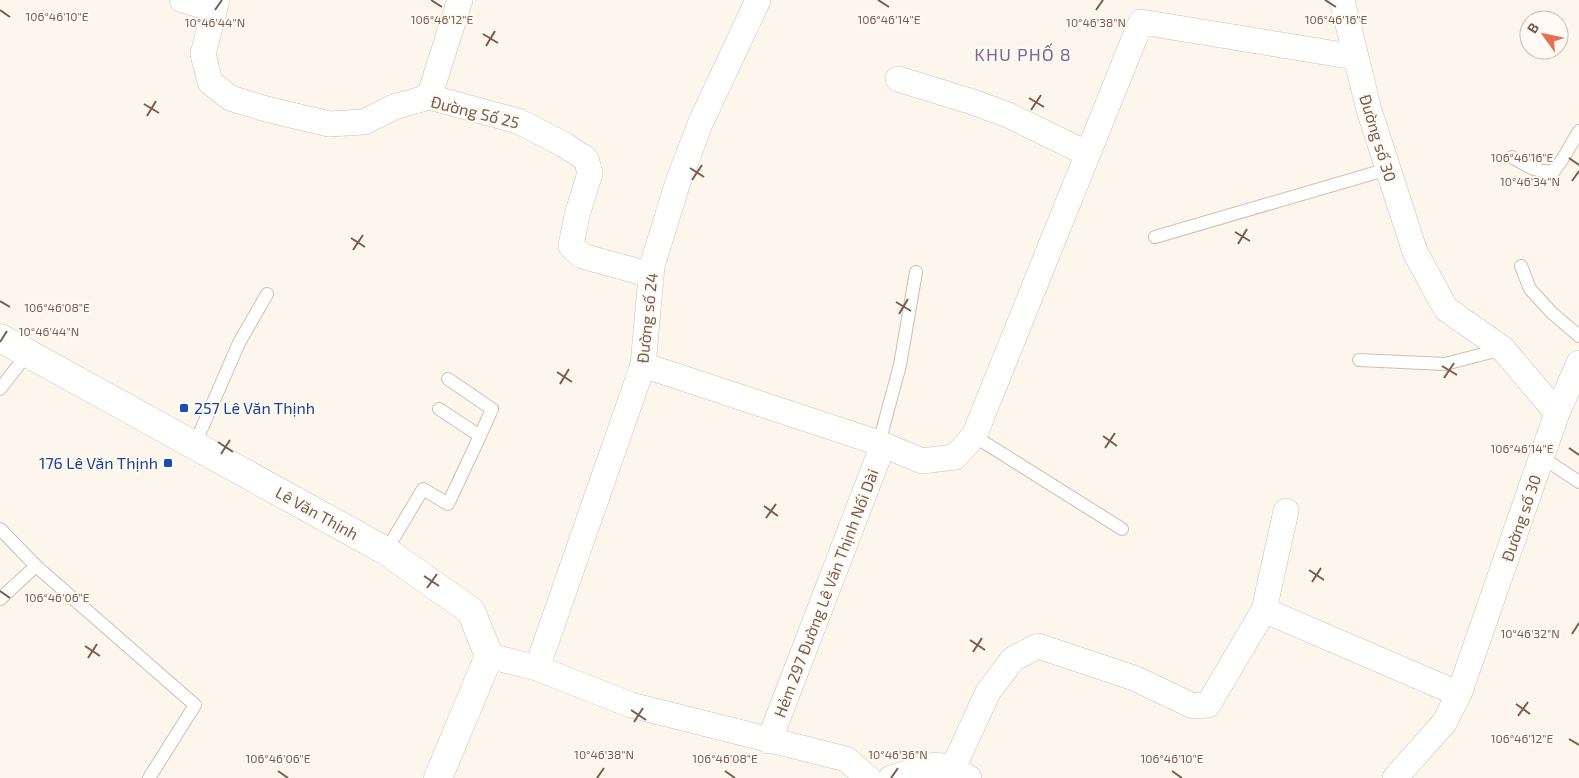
<svg xmlns="http://www.w3.org/2000/svg" width="1579" height="778" viewBox="0 0 1579 778" font-family="'Exo 2',sans-serif">
	<style>
		.lines { fill: none; stroke-linecap: round; stroke-linejoin: round }
		.lane-casing { stroke: #d1beb0; stroke-width: 14 }
		.street-casing { stroke: #d1beb0; stroke-width: 26 }
		.secondary-casing { stroke: #d6c0b0; stroke-width: 29 }
		.lane { stroke: #fff; stroke-width: 12 }
		.street { stroke: #fff; stroke-width: 25 }
		.secondary { stroke: #fff; stroke-width: 28 }
		.ticks { fill: none; stroke: #7a5c4d; stroke-width: 2 }
		.transit-dot { fill: #1a4fb4; stroke: #fffaf3; stroke-width: 2 }
		.labels { text-anchor: middle; stroke-width: 4; stroke-linejoin: round; paint-order: stroke }
		.street-label { font-size: 16px; fill: #7a5c4d; stroke: #fffaf3 }
		.transit-label { font-size: 16px; fill: #164399; stroke: #fffaf3; text-anchor: start }
		.neighbourhood-label { font-size: 18px; letter-spacing: 1px; fill: #846695; stroke: #fffaf3 }
		.ticks-label { font-size: 12px; text-anchor: middle; fill: #7a5c4d; stroke: #fffaf3; stroke-width: 4; stroke-linejoin: round; paint-order: stroke }
	</style>
	<rect width="100%" height="100%" fill="#fdf6ec"/>
	<g class="lines">
		<g class="lane-casing">
			<path id="lane" d="M1512 157C1527 166 1536 173 1554 171L1562 160 1579 131
				M1155 237 1388 169
				M1521 266 1530 289 1552 313 1579 336
				M1359 360 1445 364 1503 349
				M0 389 28 353
				M439 409 480 436
				M974 436 1122 529
				M879 443 900 365 916 272
				M194 446 239 343 267 294
				M1543 458 1579 482
				M0 529 36 566
				M386 551 423 489 448 504 480 436 492 409 448 379
				M0 599 36 566 195 705 149 778"/>
		</g>
		<g class="street-casing">
			<path id="street" d="M182 0 214 9
				M217 0 203 54 210 82 230 98 266 109 329 124 364 122 394 107 429 97 518 121 563 144 586 159 590 173 577 215 571 246 582 256 651 275
				M1342 0 1369 110 1415 252 1446 309 1503 349 1557 413 1459 694 1444 723 1395 778
				M898 79 973 102 1008 115 1088 154
				M429 97 460 0
				M643 365 879 443 922 461 955 457 974 436 1141 22 1355 57
				M1557 413 1579 363
				M1264 610 1459 694
				M489 656 537 668 631 705 846 759 868 778
				M537 668 643 365 652 266 678 182 700 124 758 0
				M769 741 883 445
				M953 768 988 692 1013 659 1038 646 1134 678 1193 706 1208 705 1264 610 1286 511
				M891 778 935 765 953 768 969 778"/>
		</g>
		<g class="secondary-casing">
			<path id="secondary" d="M0 338 386 551 471 611 489 656 438 778"/>
		</g>
		<use href="#lane" class="lane"/>
		<use href="#street" class="street"/>
		<use href="#secondary" class="secondary"/>
	</g>
	<path class="ticks" d="M431 0 442 7M878 0 889 7M1325 0 1336 7M0 10 10 17M215 10 222 0M1096 10 1103 0M483 34 498 43M486 46 495 31M1029 98 1044 107M144 104 159 113M1031 110 1041 95M147 116 156 101M1569 158 1579 165M690 168 704 177M692 180 702 165M1572 181 1579 171M1235 232 1250 241M351 238 365 247M1238 244 1247 229M353 250 363 235M0 301 10 307M896 302 911 311M899 314 908 299M0 342 7 331M1442 366 1457 375M557 372 572 382M1444 378 1454 363M560 384 569 369M1103 436 1117 446M218 442 233 452M1105 448 1115 433M1569 448 1579 455M221 454 230 440M764 506 778 516M766 518 776 504M1309 570 1324 580M424 576 439 586M1312 582 1321 568M427 588 437 574M0 591 10 598M1572 634 1579 623M970 640 985 650M85 646 100 656M973 652 982 638M88 658 97 644M1516 704 1530 714M631 710 646 720M1518 716 1528 702M634 722 643 708M1569 739 1579 745M278 771 288 778M725 771 735 778M1172 771 1182 778M597 778 604 768M891 778 898 768"/>
	<g class="transit-dot">
		<rect x="179" y="403" width="10" height="10" rx="2.5"/>
		<rect x="163" y="458" width="10" height="10" rx="2.5"/>
	</g>
	<g class="labels">
		<g class="street-label">
			<text transform="translate(475 112) rotate(14)" y="6">Đường Số 25</text>
			<text transform="translate(1378 138) rotate(73)" y="6">Đường số 30</text>
			<text transform="translate(647 318) rotate(-84)" y="6">Đường số 24</text>
			<text transform="translate(317 513) rotate(29)" y="6">Lê Văn Thịnh</text>
			<text transform="translate(1521 518) rotate(-71)" y="6">Đường số 30</text>
			<text transform="translate(826 593) rotate(-69)" y="6">Hẻm 297 Đường Lê Văn Thịnh Nối Dài</text>
		</g>
		<g class="transit-label">
			<text x="194" y="414">257 Lê Văn Thịnh</text>
			<text x="158" y="469" text-anchor="end">176 Lê Văn Thịnh</text>
		</g>
		<g class="neighbourhood-label">
			<text x="1023" y="61">KHU PHỐ 8</text>
		</g>
	</g>
	<g class="ticks-label">
		<text x="57" y="21">106°46'10"E</text>
		<text x="442" y="24">106°46'12"E</text>
		<text x="889" y="24">106°46'14"E</text>
		<text x="1336" y="24">106°46'16"E</text>
		<text x="215" y="27">10°46'44"N</text>
		<text x="1096" y="27">10°46'38"N</text>
		<text x="1522" y="162">106°46'16"E</text>
		<text x="1530" y="186">10°46'34"N</text>
		<text x="57" y="312">106°46'08"E</text>
		<text x="49" y="336">10°46'44"N</text>
		<text x="1522" y="453">106°46'14"E</text>
		<text x="57" y="602">106°46'06"E</text>
		<text x="1530" y="638">10°46'32"N</text>
		<text x="1522" y="743">106°46'12"E</text>
		<text x="604" y="759">10°46'38"N</text>
		<text x="898" y="759">10°46'36"N</text>
		<text x="278" y="763">106°46'06"E</text>
		<text x="725" y="763">106°46'08"E</text>
		<text x="1172" y="763">106°46'10"E</text>
	</g>
	<g transform="translate(1544 35) rotate(303)"><circle r="24" fill="#fffaf3" stroke="#cabbb1"/>
	<path d="M0-4L9 19L0 12L-9 19Z" fill="#e76f51"/>
	<text y="-8" font-size="14" font-weight="bold" text-anchor="middle" fill="#7a5c4d">B</text>
	</g>
</svg>
